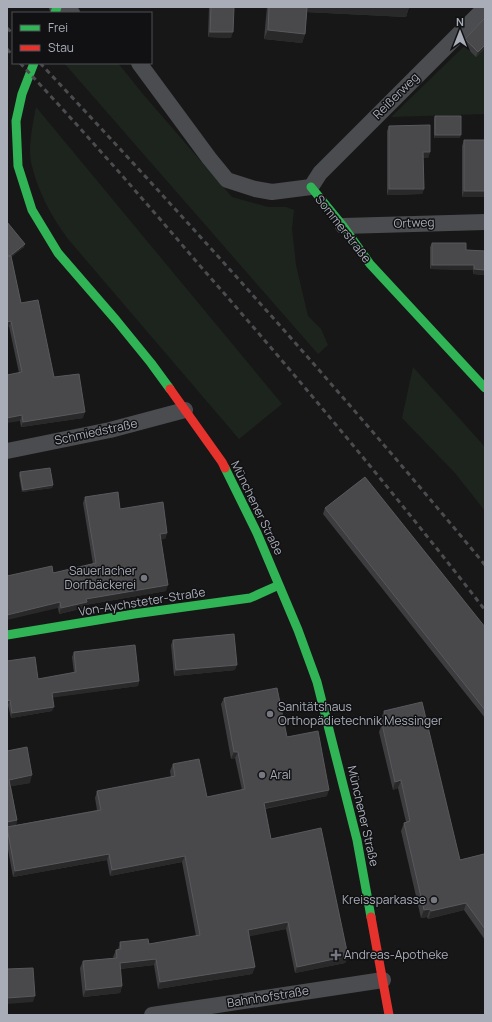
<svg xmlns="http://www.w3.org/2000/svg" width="492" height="1022" viewBox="0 0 492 1022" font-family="Manrope,sans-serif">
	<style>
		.green { fill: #1d241e }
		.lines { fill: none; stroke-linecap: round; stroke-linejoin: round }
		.street { stroke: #4b4c50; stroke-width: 16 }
		.fast { stroke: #30b455; stroke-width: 9 }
		.jam { stroke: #e5322d; stroke-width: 9 }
		.rail { stroke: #4b4c4f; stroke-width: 3; stroke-dasharray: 5 4; stroke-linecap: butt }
		.wall { fill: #3d3d3f }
		.shaded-wall { fill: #29292a }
		.building { fill: #49494c; stroke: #58595d }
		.poi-dot { fill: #757880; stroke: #111113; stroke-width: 1.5 }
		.labels { text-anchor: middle; stroke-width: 3; stroke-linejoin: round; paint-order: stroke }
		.street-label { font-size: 12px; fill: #a8adb8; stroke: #111113 }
		.poi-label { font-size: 12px; fill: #a8adb8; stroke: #111113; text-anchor: start }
	</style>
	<rect width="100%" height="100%" fill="#171717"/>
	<path class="green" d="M485 26V114L391 117Z
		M64 63H118L142 93 232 197 268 207H286L294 210 292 229 296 265 308 316 321 329 328 345 318 354Z
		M36 107 282 404 239 439 68 239C51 216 37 190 31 162 28 146 33 123 36 107Z
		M413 367 485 447V511L455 473 402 418Z"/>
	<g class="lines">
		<path class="street" d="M57 7 72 13
			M139 63 209 158 227 180 255 189 272 192 311 187 320 173 485 8
			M343 226 485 222
			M7 451 110 430 185 410
			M152 1015 383 980"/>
		<path class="fast" d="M55 13 57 7
			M34 63 22 94 16 121 18 166 32 210 58 253 116 320 151 363 170 389
			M311 187 343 226 370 264 485 388
			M225 468 257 533 298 630 317 682 357 840 371 917
			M7 635 134 614 250 598 279 585"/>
		<path class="jam" d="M170 389 222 462 225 468
			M371 917 389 1015"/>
		<path class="rail" d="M7 28 13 34
			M7 49 13 56
			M20 63C80 127 138 193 195 260 295 374 392 490 485 610
			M40 63C193 226 342 392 485 565"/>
	</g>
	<path class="wall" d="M209 7H234L231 38 208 37Z
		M267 7H409L406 17 307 12 305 34 302 43 264 39Z
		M485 18V48L476 57 463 44 465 39Z
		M435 116 460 138H434V119Z
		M389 126 430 152 428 158H423L424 189 422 194 387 195V131Z
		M464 140 485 197H462V146Z
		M7 222 24 247 11 257 21 303 54 377 83 418 21 427 20 421 19 373 9 326 7 327Z
		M432 243 466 250 485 251V275L473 274V270L430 269V247Z
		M20 472 53 485 52 488 22 492 19 475Z
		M85 497 120 509 167 533 165 539H161L166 591 85 605 84 608 59 614 53 573 93 564 83 503Z
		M325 508 485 627V718L323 514Z
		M173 640 235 670 174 676 171 645Z
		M74 652 139 681 138 686 53 697 52 711 11 718 8 705 7 661 38 679 74 673 72 657Z
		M224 698 287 737 327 796 265 809 271 839 348 956 345 963 295 973 286 929 249 936 255 967 252 974 158 989 154 965 120 969 122 986 120 993 83 997 80 968 83 961 114 958 113 957 116 950H118L120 942 149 944 196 936 182 862 110 876 107 860 13 877 7 844V751L30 783 11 786 17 820 16 825 97 810 95 798 97 791 171 777 170 771 173 764 207 797 242 790 235 758 231 759 221 704Z
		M384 711 460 860 485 856V940L464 910 428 919 427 917 421 918 401 831 404 823 406 822 398 788 393 790 379 732 382 724H383L381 719Z"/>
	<path class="shaded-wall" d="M306 7H409L406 17 304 12Z
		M268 30 305 34 302 43 264 39Z
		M210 32H233L231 38 208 37Z
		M485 45V48L476 57 478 52Z
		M435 135H461L460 138H434Z
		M423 152H430L428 158H421Z
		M389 189H424L422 194 387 195Z
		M464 191H485V197H462Z
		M25 244 24 247 8 260 9 257Z
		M432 265H474L473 270 430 269Z
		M474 269 485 270V275L473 274Z
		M11 321 9 326 7 327V322Z
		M85 412 83 418 21 427 23 422Z
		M22 415 20 421 7 423V418Z
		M53 485 52 488 22 492 23 490Z
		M167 533 165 539 158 540 160 534Z
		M168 585 166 591 85 605 84 608 59 614 61 608 86 599Z
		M60 602 58 608 7 620V615Z
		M237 665 235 670 174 676 176 670Z
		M139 681 138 686 50 698 52 693Z
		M10 700 8 705H7V701Z
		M54 707 52 711 11 718 12 713Z
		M234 752H238L235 758 231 759Z
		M32 775 30 783 7 787 9 780Z
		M401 780 398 788 393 790 395 782Z
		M329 790 327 796 262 809 264 803Z
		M17 820 15 827H7V822Z
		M109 854 107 860 13 877 15 871Z
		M185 856 182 862 110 876 112 870Z
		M466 903 464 910 428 919 431 911Z
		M430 909 427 917 421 918 424 910Z
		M288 922 286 929 246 937 248 930Z
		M348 956 345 963 295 973 297 967Z
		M156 959 154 965 117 969 120 963Z
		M255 967 252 974 158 989 160 982Z
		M122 986 120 993 83 997 86 990Z
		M35 996 33 1002 7 1004V998Z"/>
	<path class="building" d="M211 7H234L233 32H210Z
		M269 7H307L305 34 268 30Z
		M485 18V45L478 52 465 39Z
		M435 116H461V135H435Z
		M430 125V152H423L424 189H389V126Z
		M464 140H485V191H464Z
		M7 222 25 244 10 256H8L7 255Z
		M432 243H466V250L485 251V270L474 269V265H432Z
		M7 256H11L21 303 38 300 54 377 79 374 85 412 23 422 22 415 7 418V375L22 372 11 321 7 322Z
		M50 468 53 485 23 490 20 472Z
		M365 477 485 627V710L325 508Z
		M118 492 120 509 163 502 167 533 160 534 168 585 86 599 87 602 61 608 60 602 7 615V576L52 566 53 573 96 563 85 497Z
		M234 634 237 665 176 670 173 640Z
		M135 645 139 681 52 693 54 707 12 713 10 700 7 701V661L35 657 38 679 76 672 74 652Z
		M277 688 287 737 318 731 329 790 264 803 271 839 321 828 348 956 297 967 288 922 248 930 255 967 160 982 156 959 120 963 122 986 86 990 83 961 117 958 116 950 121 949 120 942 148 939 149 944 200 935 185 856 112 870 109 854 15 871 7 827 101 810 97 791 175 776 173 764 199 759 207 797 245 789 238 752H234L224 698Z
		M422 702 460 860 484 854 485 856V929L466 903 431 911 430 909 424 910 404 823 410 821 401 780 395 782 382 724 387 723 384 711Z
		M27 747 32 775 9 780 17 820 7 822V751Z
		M33 968 35 996 7 998V969Z"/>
	<g class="poi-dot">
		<circle cx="144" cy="578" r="4"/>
		<circle cx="270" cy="714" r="4"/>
		<circle cx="262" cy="775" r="4"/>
		<circle cx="434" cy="900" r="4"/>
		<path d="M334 949h4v4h4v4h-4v4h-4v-4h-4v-4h4z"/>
	</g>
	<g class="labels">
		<g class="street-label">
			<text transform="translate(396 96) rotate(-45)" y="4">Reißerweg</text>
			<text transform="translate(414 223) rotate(-2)" y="4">Ortweg</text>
			<text transform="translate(343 229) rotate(52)" y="4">Sommerstraße</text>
			<text transform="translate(96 432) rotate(-12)" y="4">Schmiedstraße</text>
			<text transform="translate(257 508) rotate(64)" y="4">Münchener Straße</text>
			<text transform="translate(142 602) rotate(-9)" y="4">Von-Aychsteter-Straße</text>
			<text transform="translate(363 816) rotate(77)" y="4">Münchener Straße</text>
			<text transform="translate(268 997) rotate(-9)" y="4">Bahnhofstraße</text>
		</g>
		<g class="poi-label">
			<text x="136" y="575" text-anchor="end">Sauerlacher<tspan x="136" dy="14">Dorfbäckerei</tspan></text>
			<text x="278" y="711">Sanitätshaus<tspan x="278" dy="14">Orthopädietechnik Messinger</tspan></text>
			<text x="270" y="779">Aral</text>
			<text x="426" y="904" text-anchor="end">Kreissparkasse</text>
			<text x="344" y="959">Andreas-Apotheke</text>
		</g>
	</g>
	<rect width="492" height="1022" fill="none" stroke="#a8adb8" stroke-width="16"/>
	<rect x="12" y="12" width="140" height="52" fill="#111113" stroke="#4d4f55"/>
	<rect x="20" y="25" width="20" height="6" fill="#30b455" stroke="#4d4f55"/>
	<text x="48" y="32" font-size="12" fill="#a8adb8">Frei</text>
	<rect x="20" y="45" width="20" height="6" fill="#e5322d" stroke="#4d4f55"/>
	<text x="48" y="52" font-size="12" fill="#a8adb8">Stau</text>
	<g transform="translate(460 32)" stroke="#111113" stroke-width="3" paint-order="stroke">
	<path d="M0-3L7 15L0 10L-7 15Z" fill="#a8adb8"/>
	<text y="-6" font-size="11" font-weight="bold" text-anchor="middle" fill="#a8adb8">N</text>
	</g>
</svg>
